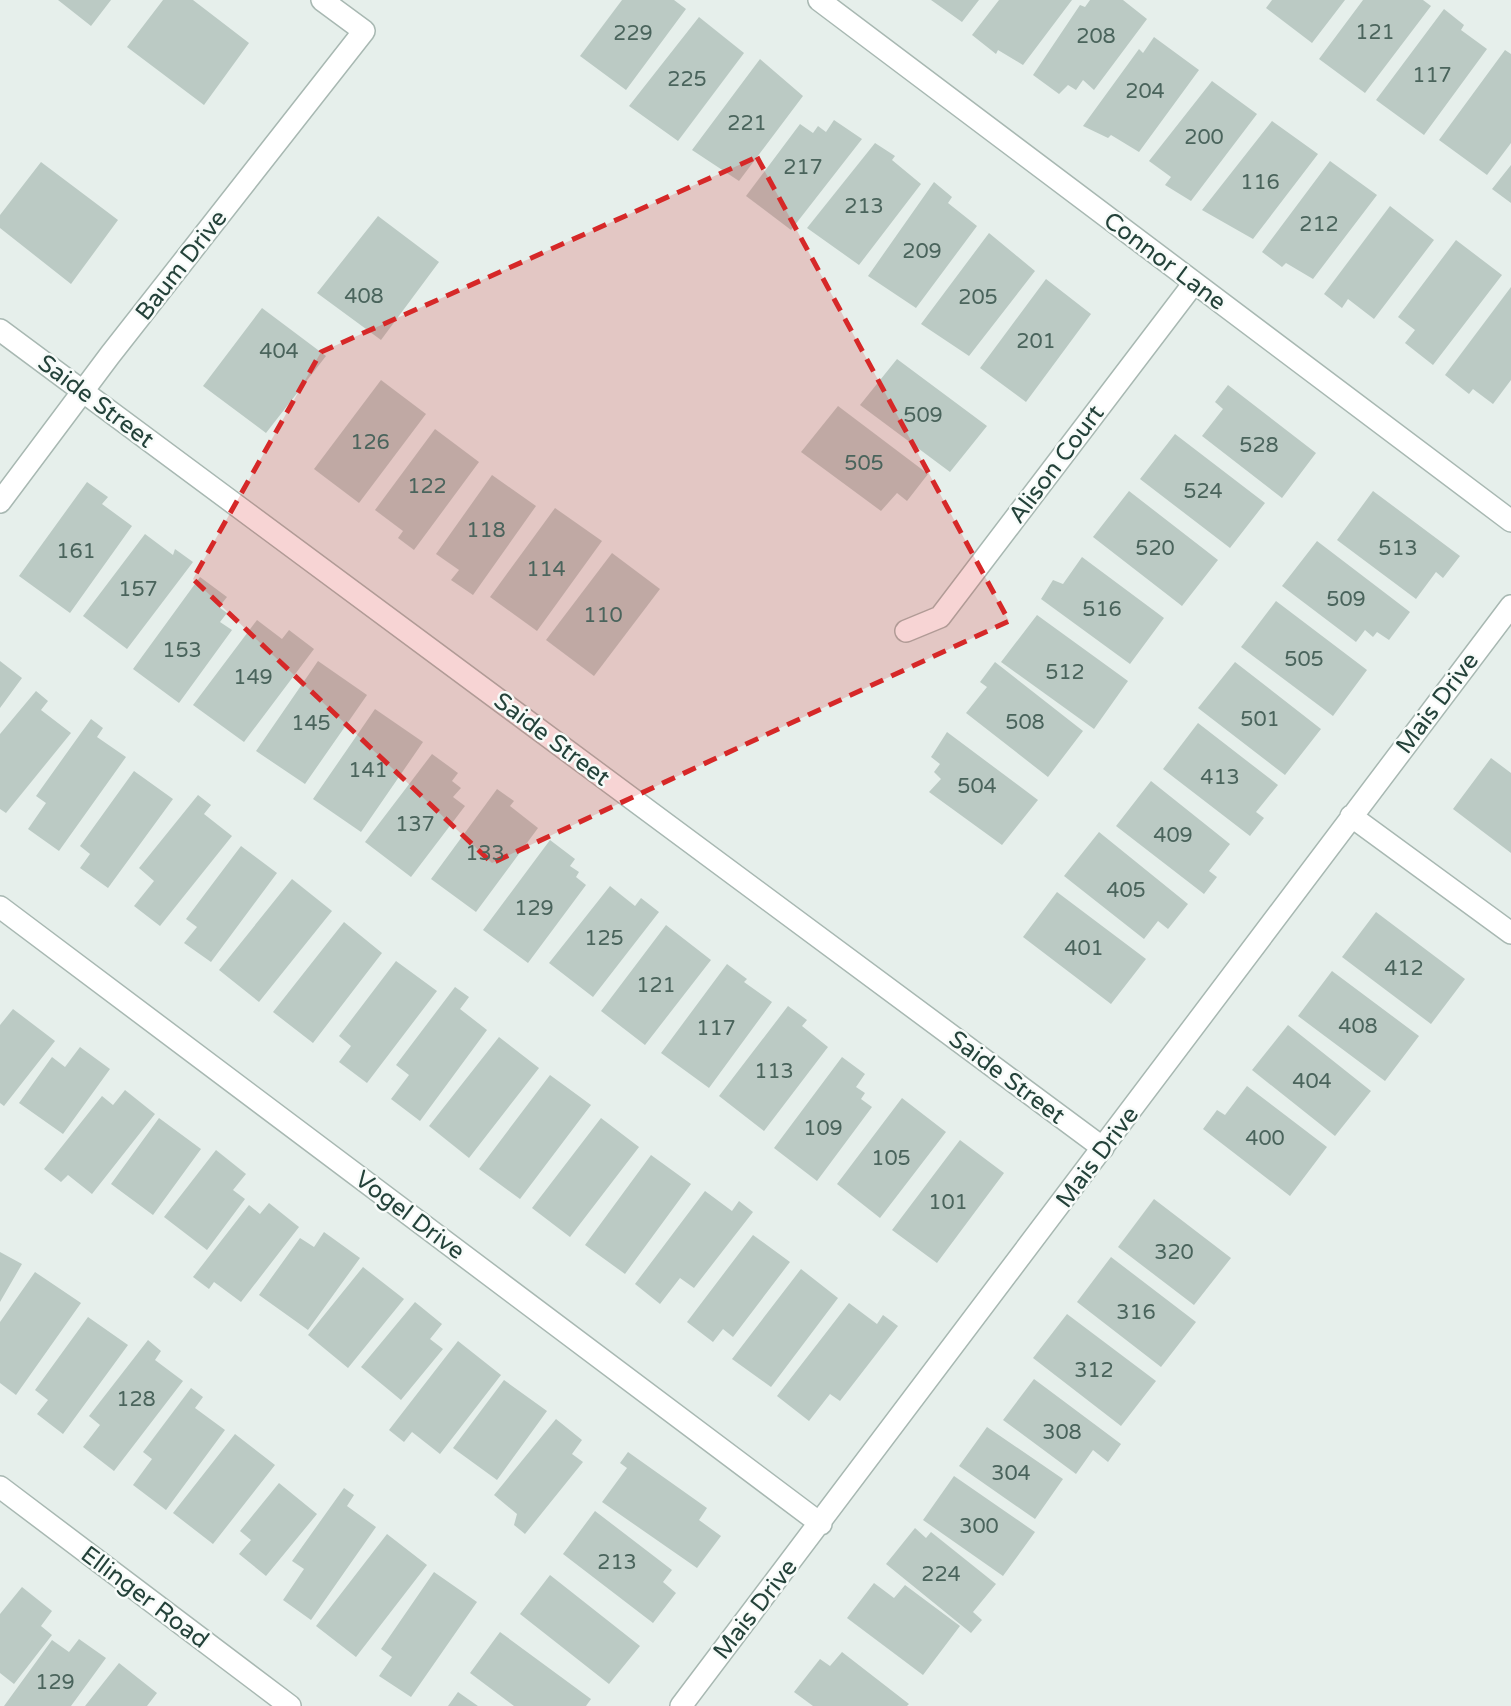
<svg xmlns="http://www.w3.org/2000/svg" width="1511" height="1706" viewBox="0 0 1511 1706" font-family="'Varela Round',sans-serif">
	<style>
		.building { fill: #bbcac4 }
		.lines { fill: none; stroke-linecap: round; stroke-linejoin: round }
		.minor-casing { stroke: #a8b8b2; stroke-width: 24 }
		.minor { stroke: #fff; stroke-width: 21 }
		.marked { fill: #d62828; fill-opacity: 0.2; stroke: #d62828; stroke-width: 5; stroke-dasharray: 14 9; stroke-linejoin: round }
		.labels { text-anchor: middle; stroke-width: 5; stroke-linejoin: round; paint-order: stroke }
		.number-label { font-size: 21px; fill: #4a645c }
		.street-label { font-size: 24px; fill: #24423a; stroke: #f7fbf9 }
	</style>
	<rect width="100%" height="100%" fill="#e6efeb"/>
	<path class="building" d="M58 0H111L91 26Z
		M163 0H193L249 43 204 105 127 47Z
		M622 0H674L686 9 626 90 580 56Z
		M931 0H979L962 22Z
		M999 0H1072L1023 65 998 50 996 54 972 35Z
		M1090 0H1123L1147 19 1094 90 1083 80 1076 90 1068 85 1059 94 1033 75 1080 5 1085 7Z
		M1272 0H1345L1312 43 1266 8Z
		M1363 0H1423L1431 6 1365 93 1319 59Z
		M1444 9 1464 25 1461 30 1487 49 1424 135 1376 100Z
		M699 17 744 53 678 141 629 106Z
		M1154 37 1199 70 1139 152 1111 135 1108 138 1083 126 1139 49 1143 53Z
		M1505 50 1511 54V143L1487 175 1439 140Z
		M760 59 803 96 739 181 692 150Z
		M1212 81 1257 114 1191 201 1165 185 1171 177 1149 161Z
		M834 120 862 139 791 230 746 196 800 124 813 133 818 126 826 132Z
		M1272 121 1318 154 1253 239 1202 210Z
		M875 143 895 156 892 160 921 184 859 265 807 228Z
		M1330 161 1377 195 1313 279 1286 263 1282 267 1262 252Z
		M41 162 118 220 71 284 0 228V215Z
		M1511 165V203L1492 189Z
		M934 182 952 197 948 203 977 226 916 308 868 276Z
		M1390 206 1434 240 1374 319 1348 299 1342 308 1324 294Z
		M378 216 439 262 381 340 317 293Z
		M989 233 1035 271 969 356 921 324Z
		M1456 240 1502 275 1433 365 1405 343 1415 330 1398 317Z
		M1046 279 1091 314 1026 402 980 368Z
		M1511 287V380L1493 404 1473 389 1469 394 1445 375Z
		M262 308 326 356 266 433 203 386Z
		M897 359 987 426 950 472 860 405Z
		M381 380 426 414 359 503 314 469Z
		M1228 385 1316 453 1282 498 1202 436 1223 409 1215 402Z
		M838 406 928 474 907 501 897 493 881 511 801 452Z
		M435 429 479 462 414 550 398 538 403 531 375 510Z
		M1175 434 1265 503 1230 548 1140 479Z
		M492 475 536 506 473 595 451 580 459 570 436 554Z
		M87 482 108 497 102 504 132 526 70 613 19 576Z
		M1129 491 1218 560 1182 606 1093 537Z
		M1373 491 1460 556 1443 578 1436 572 1416 599 1337 540Z
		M555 508 602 541 537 631 490 597Z
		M145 534 173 555 175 549 193 562 127 649 83 616Z
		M1317 541 1410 612 1389 640 1377 632 1373 637 1365 630 1356 642 1282 586Z
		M612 553 660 589 594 676 546 640Z
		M1082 557 1164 618 1130 664 1041 599 1053 580 1063 584Z
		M200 577 227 597 219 607 227 613 220 622 232 630 179 703 133 669Z
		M1276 601 1367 670 1333 716 1241 647Z
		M1037 615 1128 681 1094 729 1001 662Z
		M257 620 282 639 289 630 314 649 244 742 193 705Z
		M0 661 22 678 0 708Z
		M318 661 367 695 305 784 256 751Z
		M995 662 1083 731 1048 777 966 713 987 687 980 682Z
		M1235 662 1321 729 1285 775 1198 708Z
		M36 691 48 701 41 710 71 733 6 813 0 809V734Z
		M375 709 423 742 361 832 313 799Z
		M91 719 103 728 97 737 126 757 59 851 28 829 46 803 36 796Z
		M1198 723 1278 785 1256 812 1264 818 1250 836 1163 769Z
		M947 732 1038 800 1002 845 929 792 941 779 934 772 940 764 931 757Z
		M432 754 458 773 452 781 461 788 453 797 465 806 411 877 365 842Z
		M1491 758 1511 773V853L1453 809Z
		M134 771 173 799 108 888 80 868 90 854 80 846Z
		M1151 781 1230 844 1209 871 1217 877 1204 894 1116 826Z
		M497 789 514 801 510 806 538 828 476 912 431 879Z
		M198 795 211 805 204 814 232 836 160 926 134 906 154 881 139 868Z
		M1099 832 1188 904 1168 929 1158 921 1144 939 1064 876Z
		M550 840 575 859 570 866 579 872 576 877 586 885 528 963 483 930Z
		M241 846 277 873 211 962 184 943 197 927 186 919Z
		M292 879 332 911 259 1002 219 970Z
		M610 886 635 906 641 898 659 912 593 997 549 963Z
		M1057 892 1146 959 1111 1004 1023 937Z
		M1376 912 1465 979 1431 1024 1342 957Z
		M344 922 382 953 313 1043 273 1012Z
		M666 925 711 960 645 1045 601 1011Z
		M396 961 437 991 367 1083 339 1062 351 1046 339 1036Z
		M727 964 747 979 744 982 772 1002 709 1088 661 1053Z
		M1332 971 1419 1036 1385 1081 1298 1016Z
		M455 987 469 997 460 1009 487 1030 420 1121 391 1099 409 1075 396 1065Z
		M788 1006 807 1020 802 1026 828 1047 764 1131 719 1096Z
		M13 1009 55 1041 4 1106 0 1103V1025Z
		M1288 1025 1371 1091 1335 1136 1252 1070Z
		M499 1037 539 1068 469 1158 429 1126Z
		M80 1047 110 1069 63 1134 19 1103 52 1057 65 1067Z
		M842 1057 865 1074 856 1087 865 1093 861 1099 872 1107 817 1181 774 1148Z
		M550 1075 591 1105 520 1199 479 1169Z
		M1247 1086 1327 1147 1290 1196 1203 1129 1217 1110 1225 1115Z
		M125 1090 155 1114 92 1194 68 1175 61 1182 44 1169 102 1096 113 1105Z
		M902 1098 946 1132 880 1218 837 1184Z
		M159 1118 201 1149 153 1215 111 1184Z
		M601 1118 639 1147 570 1237 532 1208Z
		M960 1140 1004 1173 937 1263 892 1230Z
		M216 1150 246 1174 233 1190 245 1199 207 1250 164 1217Z
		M651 1155 691 1184 625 1274 585 1245Z
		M705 1191 732 1211 739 1201 753 1212 694 1288 680 1278 660 1304 635 1284Z
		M1154 1199 1231 1258 1194 1305 1118 1247Z
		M269 1203 299 1227 241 1302 214 1282 209 1289 193 1277 249 1205 260 1214Z
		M324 1232 360 1258 308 1330 259 1295 300 1238 314 1247Z
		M753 1235 790 1262 733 1337 723 1329 713 1342 687 1322Z
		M0 1252 22 1264 0 1302Z
		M1111 1257 1196 1322 1161 1367 1077 1302Z
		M363 1267 404 1299 348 1368 308 1335Z
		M801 1269 838 1298 771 1387 732 1359Z
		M35 1272 81 1303 16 1395 0 1383V1322Z
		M415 1302 442 1324 430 1339 443 1349 401 1400 361 1367Z
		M849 1303 877 1324 883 1315 898 1326 840 1401 830 1394 809 1421 777 1396Z
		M1067 1314 1156 1381 1121 1426 1033 1358Z
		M88 1317 128 1345 63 1434 37 1414 48 1400 35 1390Z
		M148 1340 161 1351 155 1360 183 1381 114 1471 83 1447 100 1425 89 1416Z
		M458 1341 501 1375 440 1454 412 1432 404 1442 389 1430Z
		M1034 1379 1121 1444 1108 1462 1093 1450 1076 1474 1003 1420Z
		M504 1380 547 1411 497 1480 453 1448Z
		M191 1388 203 1397 195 1408 225 1430 166 1510 133 1485 152 1459 143 1452Z
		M556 1419 582 1440 572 1454 583 1462 525 1534 514 1525 517 1514 494 1495Z
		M987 1427 1063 1479 1035 1519 959 1466Z
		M235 1434 275 1465 213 1544 173 1513Z
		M628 1452 707 1508 699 1520 721 1536 697 1568 602 1502 627 1468 620 1463Z
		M954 1476 1035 1532 1003 1576 923 1520Z
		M279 1483 317 1514 266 1576 239 1554 251 1540 240 1531Z
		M344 1488 354 1495 347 1506 376 1527 311 1620 283 1600 304 1569 292 1561Z
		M595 1511 672 1570 663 1582 676 1593 653 1623 563 1554Z
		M915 1528 926 1538 931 1532 996 1584 973 1612 982 1620 971 1633 886 1564Z
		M387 1534 427 1565 356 1657 316 1626Z
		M434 1572 477 1602 411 1697 379 1676 392 1657 381 1649Z
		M550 1575 640 1646 609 1684 520 1614Z
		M874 1583 894 1598 905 1585 960 1626 923 1675 847 1618Z
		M22 1587 52 1611 41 1626 52 1635 14 1684 0 1673V1614Z
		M500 1632 591 1699 586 1706H514L470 1673Z
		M79 1639 106 1658 71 1706H4L52 1640 69 1652Z
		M842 1652 909 1704 907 1706H813L794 1692 820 1659 830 1666Z
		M119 1663 157 1693 147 1706H85Z
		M458 1692 478 1706H448Z"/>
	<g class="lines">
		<g class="minor-casing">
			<path id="minor" d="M819 0 1511 521
				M0 330 1103 1148
				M0 502 110 355 364 31 322 0
				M906 631 940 617 1194 283
				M1351 816 1511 933
				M0 907 821 1524
				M0 1487 290 1706
				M681 1706 1511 606"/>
		</g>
		<use href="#minor" class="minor"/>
	</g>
	<path class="marked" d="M757 157 1009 621 492 863 193 579 321 352Z"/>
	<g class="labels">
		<g class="number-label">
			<text x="1375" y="39">121</text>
			<text x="633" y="40">229</text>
			<text x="1096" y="43">208</text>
			<text x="1432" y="82">117</text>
			<text x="687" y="86">225</text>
			<text x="1145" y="98">204</text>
			<text x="747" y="130">221</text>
			<text x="1204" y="144">200</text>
			<text x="803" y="174">217</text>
			<text x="1260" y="189">116</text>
			<text x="864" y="213">213</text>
			<text x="1319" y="231">212</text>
			<text x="922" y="258">209</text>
			<text x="364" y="303">408</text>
			<text x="978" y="304">205</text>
			<text x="1036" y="348">201</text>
			<text x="279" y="358">404</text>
			<text x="923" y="422">509</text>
			<text x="370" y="449">126</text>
			<text x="1259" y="452">528</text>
			<text x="864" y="470">505</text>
			<text x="427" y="493">122</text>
			<text x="1203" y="498">524</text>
			<text x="486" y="537">118</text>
			<text x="1155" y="555">520</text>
			<text x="1398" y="555">513</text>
			<text x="76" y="558">161</text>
			<text x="546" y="576">114</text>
			<text x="138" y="596">157</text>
			<text x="1346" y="606">509</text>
			<text x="1102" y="616">516</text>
			<text x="603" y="622">110</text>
			<text x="182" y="657">153</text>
			<text x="1304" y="666">505</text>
			<text x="1065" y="679">512</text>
			<text x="253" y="684">149</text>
			<text x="1260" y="726">501</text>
			<text x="1025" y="729">508</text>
			<text x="311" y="730">145</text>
			<text x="368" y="777">141</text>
			<text x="1220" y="784">413</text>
			<text x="977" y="793">504</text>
			<text x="415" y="831">137</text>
			<text x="1173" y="842">409</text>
			<text x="485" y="860">133</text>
			<text x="1126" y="897">405</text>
			<text x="534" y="915">129</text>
			<text x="604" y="945">125</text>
			<text x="1084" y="955">401</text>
			<text x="1404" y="975">412</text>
			<text x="656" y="992">121</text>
			<text x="1358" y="1033">408</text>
			<text x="716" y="1035">117</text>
			<text x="774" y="1078">113</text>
			<text x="1312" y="1088">404</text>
			<text x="823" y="1135">109</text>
			<text x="1265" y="1145">400</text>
			<text x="891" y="1165">105</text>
			<text x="948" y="1209">101</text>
			<text x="1174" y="1259">320</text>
			<text x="1136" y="1319">316</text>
			<text x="1094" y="1377">312</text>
			<text x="136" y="1406">128</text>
			<text x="1062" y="1439">308</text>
			<text x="1011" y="1480">304</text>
			<text x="979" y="1533">300</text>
			<text x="617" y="1569">213</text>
			<text x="941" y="1581">224</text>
			<text x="55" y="1689">129</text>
		</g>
		<g class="street-label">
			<text transform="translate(1165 261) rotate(37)" y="8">Connor Lane</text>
			<text transform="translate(181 265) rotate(-52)" y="8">Baum Drive</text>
			<text transform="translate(96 401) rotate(37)" y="8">Saide Street</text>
			<text transform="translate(1056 464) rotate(-53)" y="8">Alison Court</text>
			<text transform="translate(1437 703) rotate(-53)" y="8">Mais Drive</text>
			<text transform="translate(552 739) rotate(37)" y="8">Saide Street</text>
			<text transform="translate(1007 1077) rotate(37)" y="8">Saide Street</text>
			<text transform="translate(1097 1157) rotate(-53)" y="8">Mais Drive</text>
			<text transform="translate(410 1215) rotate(37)" y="8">Vogel Drive</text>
			<text transform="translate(145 1597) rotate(37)" y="8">Ellinger Road</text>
			<text transform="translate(755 1609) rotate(-52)" y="8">Mais Drive</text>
		</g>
	</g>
</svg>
